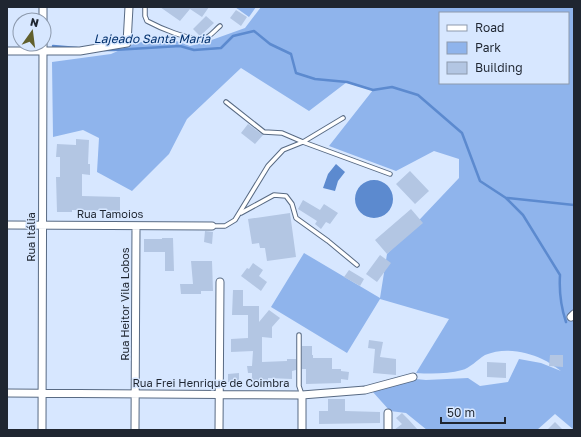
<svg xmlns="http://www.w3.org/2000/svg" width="581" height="437" viewBox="0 0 581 437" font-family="'Golos Text',sans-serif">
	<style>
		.green { fill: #8fb4ec; fill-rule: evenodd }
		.water { fill: #5c8acf }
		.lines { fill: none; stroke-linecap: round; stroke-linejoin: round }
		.stream { stroke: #5c8acf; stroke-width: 2.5 }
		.building { fill: #b3c6e3 }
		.lane-casing { stroke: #586a83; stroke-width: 5.5 }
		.street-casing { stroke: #586a83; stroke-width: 9 }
		.lane { stroke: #fff; stroke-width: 3.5 }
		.street { stroke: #fff; stroke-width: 7 }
		.labels { text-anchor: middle; stroke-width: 3; stroke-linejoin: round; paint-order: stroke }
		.street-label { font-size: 11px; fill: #1f2631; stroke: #d7e7ff }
		.water-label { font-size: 12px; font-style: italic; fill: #02316e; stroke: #d7e7ff }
	</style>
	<rect width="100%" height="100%" fill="#d7e7ff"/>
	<path class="green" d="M235 7H256L249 17Z
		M261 7H574V311L568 320 574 315V430L555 414 537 430H427L406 413 390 411 372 391 415 379 426 380 468 378 480 386 508 382 519 359 541 363 561 371C555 367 549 362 542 359 526 351 503 347 485 355 478 359 469 369 462 370 448 374 431 374 416 373L449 319 380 299 347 353 271 307 304 253 380 298 387 254 459 178V159L434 151 396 171 329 146 373 90 347 82 309 111 241 68 187 119 169 154 132 191 97 172 99 138 83 130 53 137 52 62 111 54 136 43 168 38 190 46 206 42 245 28ZM440 13H568V83H440Z"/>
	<path class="water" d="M336 164 345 172 338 181 335 191 323 188 328 174Z
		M355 199a19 19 0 1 1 38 0a19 19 0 1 1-38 0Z"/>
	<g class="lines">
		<path class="stream" d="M53 46 77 48
			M104 50H114L180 46 194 50 221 48 233 36 254 31 270 44 291 54 296 73 315 79 347 82 373 90 392 87 418 95 462 133 480 181 506 198 523 215 560 275C559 291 561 307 566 322
			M507 198 574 205"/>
	</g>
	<path class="building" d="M160 7H209L202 17 190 9 180 21Z
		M236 10 247 17 241 26 230 18Z
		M206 16 214 23 200 36 193 29Z
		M248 124 263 135 255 144 241 133Z
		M76 139 89 140 88 164H90V175L82 174V196L120 197V211L72 210V212H57L56 177H60V157H56L57 144 76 145Z
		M410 171 429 191 415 204 396 184Z
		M303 200 320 210 324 204 338 213 330 224 326 222 321 229 315 224 317 221 298 209Z
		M411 209 423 223 387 254 375 240Z
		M290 213 296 257 267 261 265 248H260L259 243 252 244 248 219Z
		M205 231 213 232 212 244 204 242Z
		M162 238H173L174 271H165V252H144V239H162Z
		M380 255 391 263 377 282 366 274Z
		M191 261H212L213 291H201V294H181L180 284H193Z
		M253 263 263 270 259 276 267 282 261 291 241 276 247 268 249 269Z
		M349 270 364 279 360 286 344 277Z
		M233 290H243V306H259V322L269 310 280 318 272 327V338L262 337V362L287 361V359H296V370L292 371V379L268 378V382H252V373H248L247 366H252L253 351 231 352V339L248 338V315H232Z
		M369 340 383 342 380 357 396 359V375L373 373 375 349 368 348Z
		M302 346H312V355H313V358H332V369H341V371L349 372 348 380 341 379V383L306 384V369H302Z
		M550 355H563V367L549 366Z
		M487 362 506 363V378L487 377Z
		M239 373V382H228V374Z
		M328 399H345V411L380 412V423L319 424V411H328Z
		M402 413 408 419 418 430H394L402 424 396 418Z
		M555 422 563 430H547Z"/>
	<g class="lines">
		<g class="lane-casing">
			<path id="lane" d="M145 7V16L147 21C160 28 188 40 203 39 209 38 215 30 220 26
				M226 102 264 132 282 133 303 142 343 118
				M241 213 274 195 286 196 292 204 296 218 328 241 357 265
				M212 226H225L235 220 268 166 283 150 303 142 390 174
				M299 335V386L302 395"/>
		</g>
		<g class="street-casing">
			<path id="street" d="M43 20V7
				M7 51H80L127 43 129 7
				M7 225 212 226
				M571 317 574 314
				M7 393 302 395 365 390 413 377
				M302 395V430
				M388 413V430
				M42 430 43 44
				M135 430 136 226
				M219 430 220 282"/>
		</g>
		<use href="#lane" class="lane"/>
		<use href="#street" class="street"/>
	</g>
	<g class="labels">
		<g class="street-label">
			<text x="110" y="218">Rua Tamoios</text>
			<text transform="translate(31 237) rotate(-90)" y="4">Rua Itália</text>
			<text transform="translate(125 304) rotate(-90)" y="4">Rua Heitor Vila Lobos</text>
			<text x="211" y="387">Rua Frei Henrique de Coimbra</text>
		</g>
		<g class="water-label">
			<text x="152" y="43">Lajeado Santa Maria</text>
		</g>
	</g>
	<rect width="581" height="437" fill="none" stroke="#1f2631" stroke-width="16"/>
	<rect x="439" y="12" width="130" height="72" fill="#d7e7ff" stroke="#8d9aad"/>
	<rect x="447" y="25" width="20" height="6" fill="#ffffff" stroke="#8d9aad"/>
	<text x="475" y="32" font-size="12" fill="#1f2631">Road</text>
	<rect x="447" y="42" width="20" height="12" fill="#8fb4ec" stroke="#8d9aad"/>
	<text x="475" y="52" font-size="12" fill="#1f2631">Park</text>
	<rect x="447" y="62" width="20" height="12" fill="#b3c6e3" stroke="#8d9aad"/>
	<text x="475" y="72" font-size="12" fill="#1f2631">Building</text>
	<g transform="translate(32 32) rotate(14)"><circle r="19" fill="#d7e7ff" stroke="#8d9aad"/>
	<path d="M0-3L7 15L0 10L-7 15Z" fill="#61602d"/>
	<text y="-6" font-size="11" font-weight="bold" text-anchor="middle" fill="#1f2631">N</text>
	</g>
	<path d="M441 417v6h64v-6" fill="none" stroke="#1f2631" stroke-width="2"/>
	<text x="447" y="417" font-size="12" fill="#1f2631" stroke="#d7e7ff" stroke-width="3" paint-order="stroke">50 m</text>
</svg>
